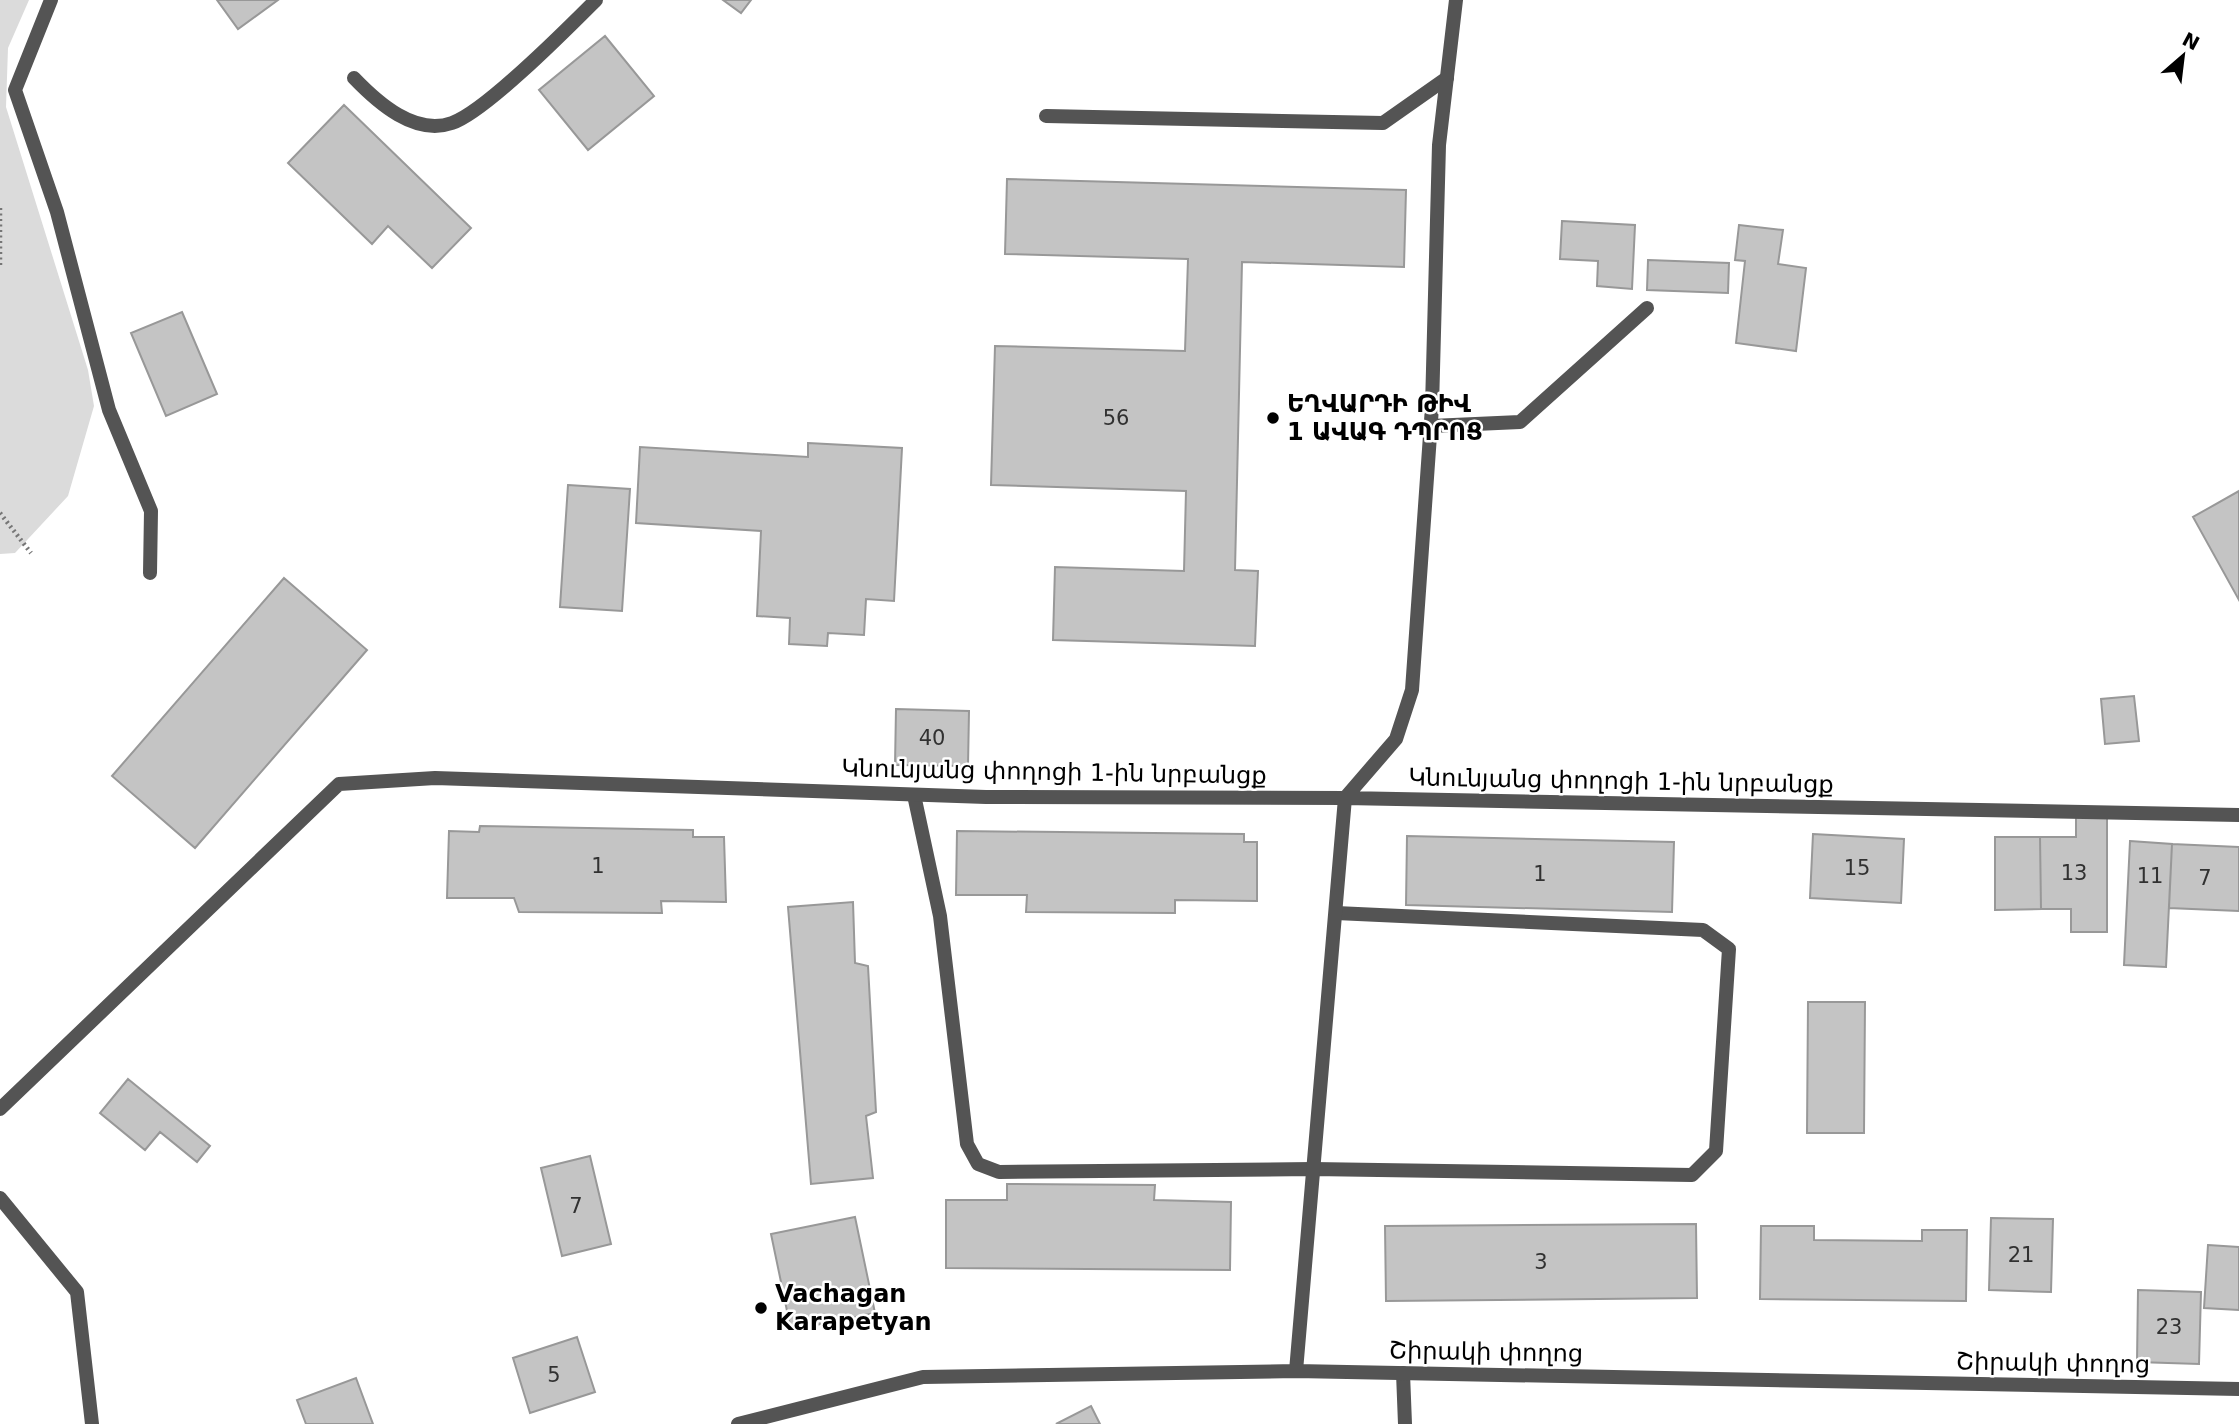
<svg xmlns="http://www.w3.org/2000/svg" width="2239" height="1424" viewBox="0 0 2239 1424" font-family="'DejaVu Sans','Noto Sans Armenian',sans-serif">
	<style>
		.green { fill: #dbdbdb }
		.building { fill: #c4c4c4; stroke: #989898; stroke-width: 2 }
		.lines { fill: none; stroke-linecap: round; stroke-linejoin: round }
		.path { stroke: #767676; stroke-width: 4.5; stroke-dasharray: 2 3.5; stroke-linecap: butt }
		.service { stroke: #545454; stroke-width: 14 }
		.minor { stroke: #545454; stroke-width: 14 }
		.poi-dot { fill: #000; stroke: #fff; stroke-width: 2.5 }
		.labels { text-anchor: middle; stroke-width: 5; stroke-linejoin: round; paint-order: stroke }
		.number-label { font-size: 21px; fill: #313131 }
		.poi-label { font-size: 24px; font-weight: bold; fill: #000; stroke: #fff; text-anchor: start }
		.street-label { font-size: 24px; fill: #000; stroke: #fff }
	</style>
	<rect width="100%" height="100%" fill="#fff"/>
	<path class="green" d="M0 0H29L8 48 6 107 88 370 94 406 68 496 15 553 0 554Z"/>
	<path class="building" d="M217 0H278L238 29Z
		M723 0H751L741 13Z
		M605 36 654 96 588 150 539 90Z
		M344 105 471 228 432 268 388 226 372 244 288 163Z
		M1007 179 1406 190 1404 267 1242 262 1235 570 1258 571 1255 646 1053 640 1055 567 1184 571 1186 491 991 485 995 346 1185 351 1188 259 1005 254Z
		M1562 221 1635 225 1632 289 1597 286 1598 261 1560 259Z
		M1739 225 1783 230 1778 264 1806 268 1796 351 1736 343 1745 261 1735 260Z
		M1648 260 1729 263 1728 293 1647 290Z
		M182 312 217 394 166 416 131 333Z
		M808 443 902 448 894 601 866 599 864 635 828 633 827 646 789 644 790 618 757 616 761 531 636 523 640 447 808 457Z
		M568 485 630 489 622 611 560 607Z
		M2239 491V600L2193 517Z
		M284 578 367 650 195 848 112 776Z
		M2134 696 2139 741 2105 744 2101 699Z
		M896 709 969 711 968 766 895 765Z
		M2076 814H2107V932H2071V909H2041L2040 837H2076Z
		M480 826 693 830V837H724L726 902 661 901 662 913 519 912 514 898H447L449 831 479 832Z
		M957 831 1244 834V842H1257V901L1175 900V913L1026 912 1027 895H956Z
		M1813 834 1904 839 1901 903 1810 898Z
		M1407 836 1674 842 1672 912 1406 905Z
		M1995 837H2040L2041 909 1995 910Z
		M2130 841 2172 844 2166 967 2124 965Z
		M2172 844 2239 847V911L2169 908Z
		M853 902 855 963 868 966 876 1112 866 1116 873 1178 811 1184 788 907Z
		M1808 1002H1865L1864 1133H1807Z
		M128 1079 210 1146 197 1162 160 1132 145 1150 100 1113Z
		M590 1156 611 1244 562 1256 541 1168Z
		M1007 1184 1155 1185 1154 1200 1231 1202 1230 1270 946 1268V1200H1007Z
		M855 1217 875 1313 791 1330 771 1234Z
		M1991 1218 2053 1219 2051 1292 1989 1290Z
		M1696 1224 1697 1298 1386 1301 1385 1226Z
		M1761 1226H1814V1240L1922 1241V1230H1967L1966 1301 1760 1299Z
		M2208 1245 2239 1247V1310L2204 1308Z
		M2138 1290 2201 1292 2199 1364 2137 1362Z
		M577 1337 595 1392 530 1413 513 1358Z
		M356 1378 373 1424H306L297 1400Z
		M1091 1406 1100 1424H1056Z"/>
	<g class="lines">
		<path class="path" d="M0 208V268
			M0 513 31 553"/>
		<path class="service" d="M51 0 15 90 57 212 109 410 151 511 150 573
			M1046 116 1383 123 1447 78
			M1431 426 1520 422 1647 308
			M914 795 940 916 967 1144 978 1164 999 1172 1313 1169 1692 1175 1716 1151 1729 949 1703 930 1336 913
			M1403 1373 1405 1424"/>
		<path class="minor" d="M354 78C378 103 415 136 452 123 485 112 568 28 596 0
			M0 1109 339 784 435 778 986 797 1345 798 2239 815
			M0 1198 77 1292 92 1424
			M1296 1371 1345 798 1396 739 1412 690 1432 407 1439 145 1456 0
			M738 1424 923 1377 1296 1371 2239 1389"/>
	</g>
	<g class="poi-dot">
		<circle cx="1273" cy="418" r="7"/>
		<circle cx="761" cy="1308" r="7"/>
	</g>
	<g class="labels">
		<g class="number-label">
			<text x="1116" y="425">56</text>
			<text x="932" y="745">40</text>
			<text x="598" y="873">1</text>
			<text x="1857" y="875">15</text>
			<text x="2074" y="880">13</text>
			<text x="1540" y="881">1</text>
			<text x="2150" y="883">11</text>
			<text x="2205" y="885">7</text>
			<text x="576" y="1213">7</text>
			<text x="2021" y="1262">21</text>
			<text x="1541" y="1269">3</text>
			<text x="2169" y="1334">23</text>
			<text x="554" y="1382">5</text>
		</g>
		<g class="poi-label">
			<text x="1287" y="412">ԵՂՎԱՐԴԻ ԹԻՎ<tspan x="1287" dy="28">1 ԱՎԱԳ ԴՊՐՈՑ</tspan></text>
			<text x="775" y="1302">Vachagan<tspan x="775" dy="28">Karapetyan</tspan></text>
		</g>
		<g class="street-label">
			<text transform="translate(1054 772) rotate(1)" y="8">Կնունյանց փողոցի 1-ին նրբանցք</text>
			<text transform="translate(1621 781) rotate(1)" y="8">Կնունյանց փողոցի 1-ին նրբանցք</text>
			<text transform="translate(1486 1352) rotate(1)" y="8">Շիրակի փողոց</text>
			<text transform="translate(2053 1363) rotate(1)" y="8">Շիրակի փողոց</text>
		</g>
	</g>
	<g transform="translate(2183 56) rotate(28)" stroke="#ffffff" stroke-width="5" paint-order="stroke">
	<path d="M0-5L12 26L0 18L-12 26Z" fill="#000000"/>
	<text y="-10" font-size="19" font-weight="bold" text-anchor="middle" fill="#000000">N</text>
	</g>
</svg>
